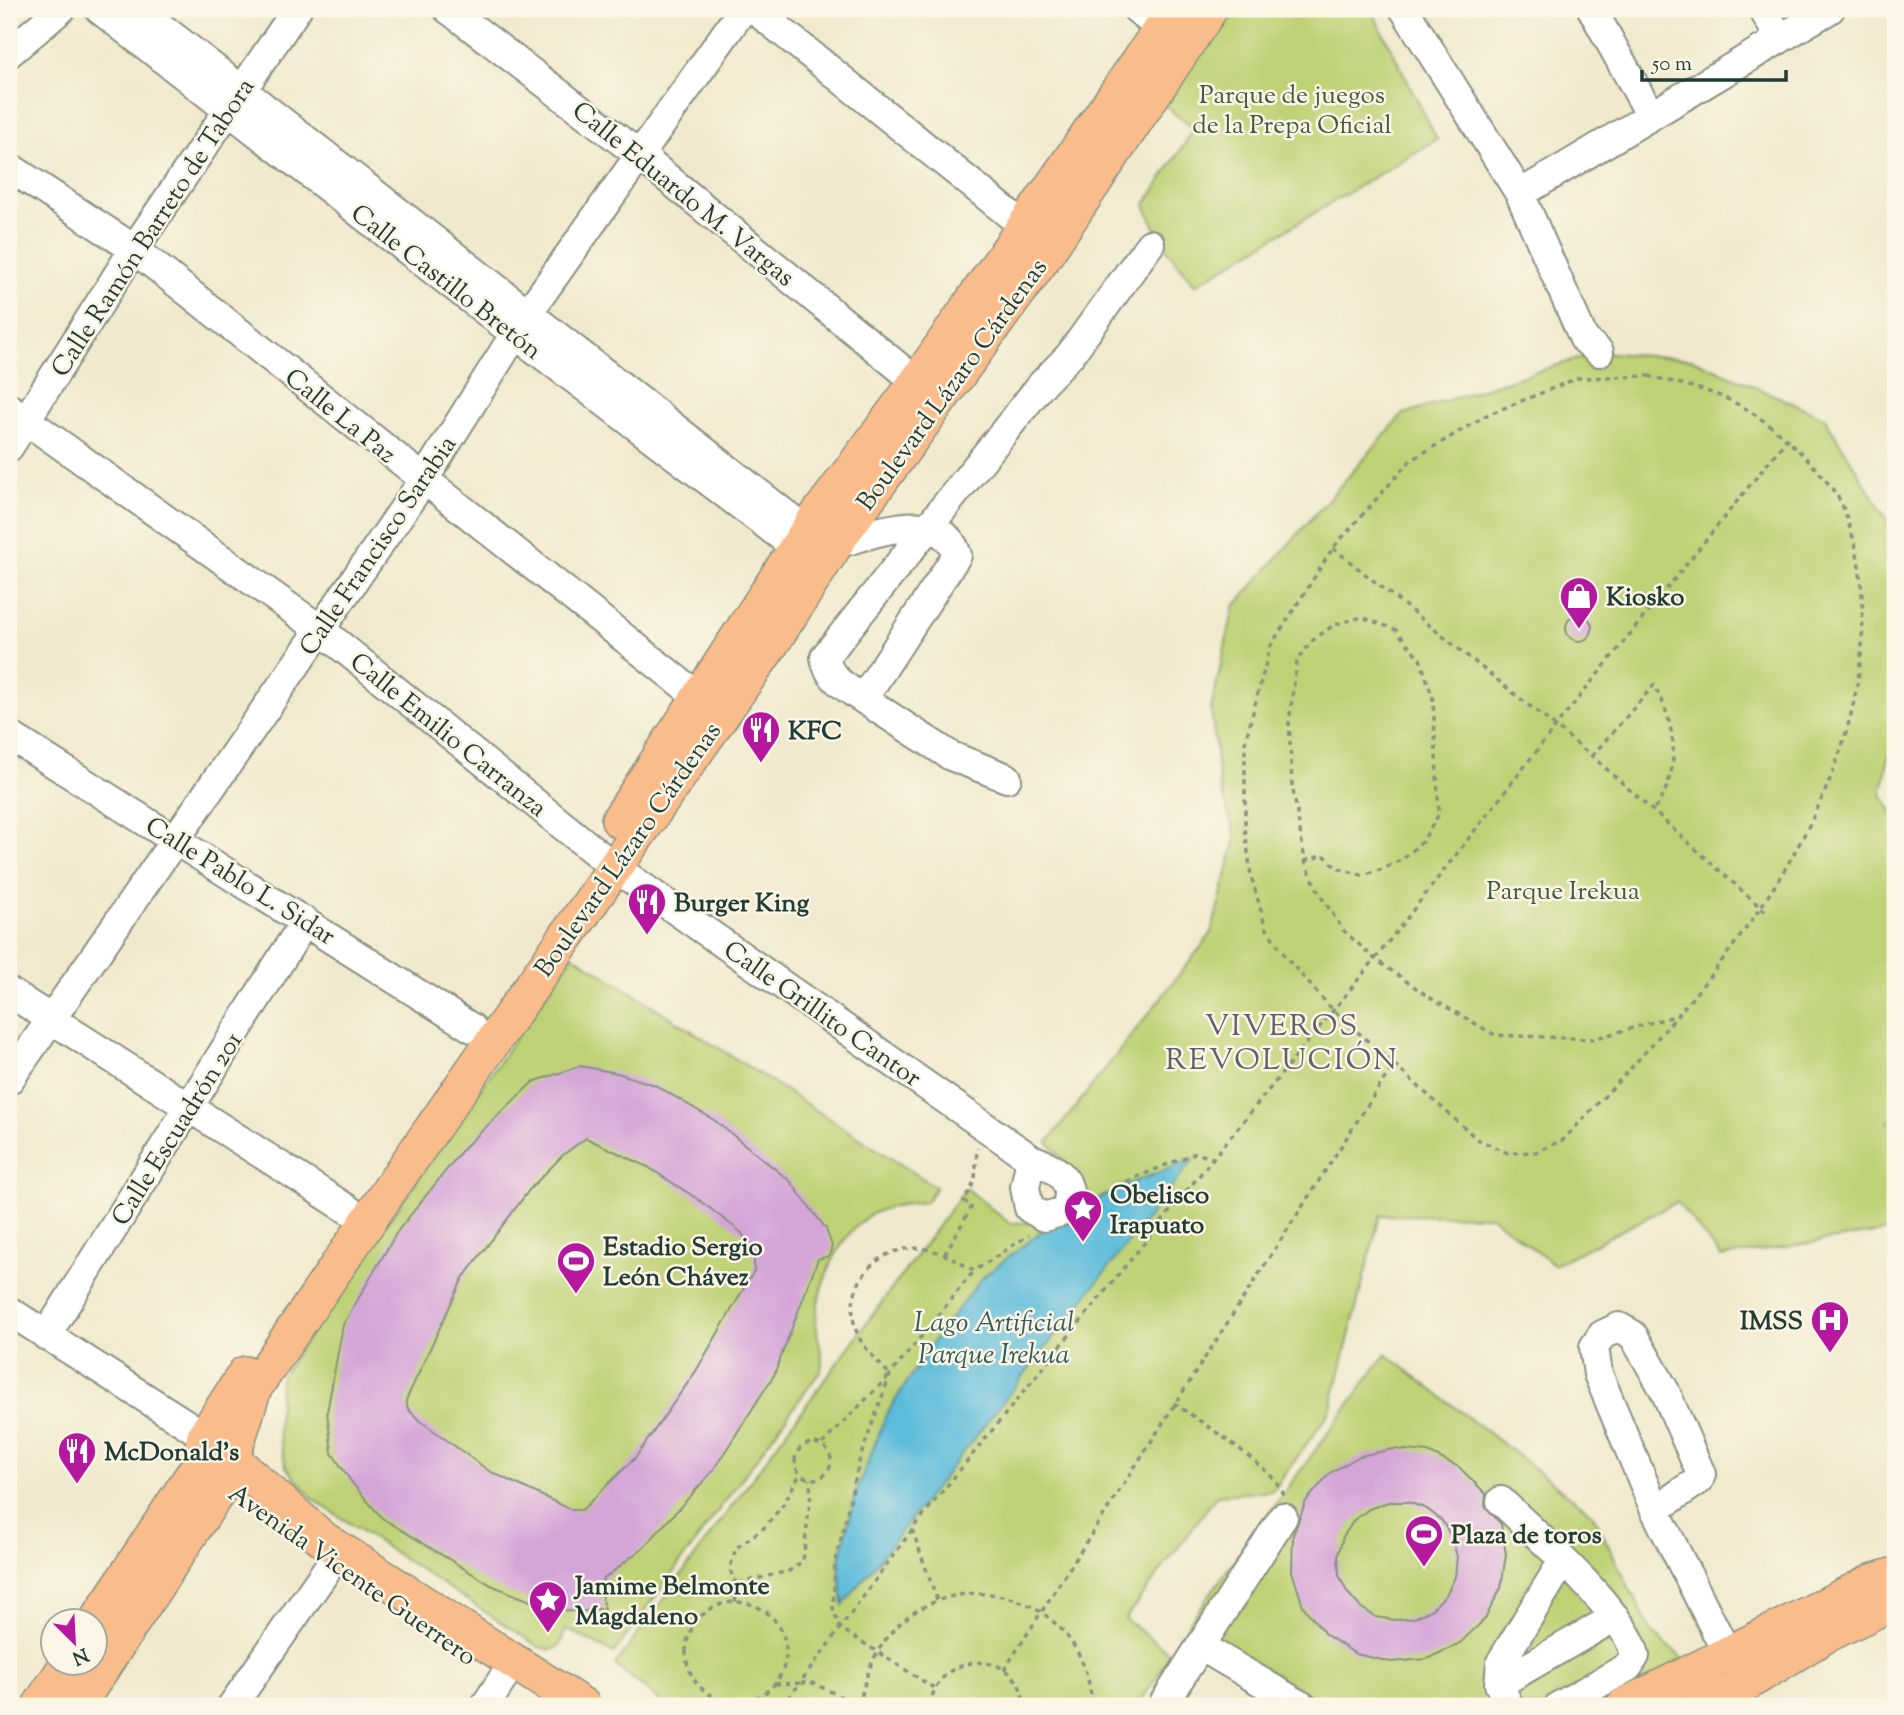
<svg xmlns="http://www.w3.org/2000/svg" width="1904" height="1715" viewBox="0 0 1904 1715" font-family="'Sorts Mill Goudy',serif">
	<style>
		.green { fill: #bed275; stroke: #6e8854; stroke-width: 2 }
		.water { fill: #5dbcdb; stroke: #3e7c88; stroke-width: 2 }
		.building { fill: #d5a5d8; fill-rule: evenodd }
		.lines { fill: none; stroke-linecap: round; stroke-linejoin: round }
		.minor-casing { stroke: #889381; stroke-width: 32 }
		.major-casing { stroke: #889381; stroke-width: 38 }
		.path { stroke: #889381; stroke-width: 3.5; stroke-dasharray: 5 5; stroke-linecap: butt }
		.minor { stroke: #fff; stroke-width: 28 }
		.major { stroke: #fabc8b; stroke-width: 35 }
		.labels { text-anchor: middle; stroke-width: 5; stroke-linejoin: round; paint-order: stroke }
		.park-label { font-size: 26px; fill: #3f5b41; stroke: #fcf5e5 }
		.street-label { font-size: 26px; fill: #1f3d34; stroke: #fcf5e5 }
		.poi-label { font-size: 26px; font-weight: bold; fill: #1f3d34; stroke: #fcf5e5; text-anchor: start }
		.water-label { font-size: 28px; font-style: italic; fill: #2e5d5e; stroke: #fcf5e5 }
		.quarter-label { font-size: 30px; letter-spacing: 2px; fill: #5f616d; stroke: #fcf5e5 }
	</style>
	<rect width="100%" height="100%" fill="#fcf5e5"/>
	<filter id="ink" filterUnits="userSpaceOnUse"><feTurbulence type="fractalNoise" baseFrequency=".0143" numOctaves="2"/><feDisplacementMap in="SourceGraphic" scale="14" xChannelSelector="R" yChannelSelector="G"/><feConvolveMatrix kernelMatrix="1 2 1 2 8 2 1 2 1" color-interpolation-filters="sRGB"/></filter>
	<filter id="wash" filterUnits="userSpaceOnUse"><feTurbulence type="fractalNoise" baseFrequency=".00686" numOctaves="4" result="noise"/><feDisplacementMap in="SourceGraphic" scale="28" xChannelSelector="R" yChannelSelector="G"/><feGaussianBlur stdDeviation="1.57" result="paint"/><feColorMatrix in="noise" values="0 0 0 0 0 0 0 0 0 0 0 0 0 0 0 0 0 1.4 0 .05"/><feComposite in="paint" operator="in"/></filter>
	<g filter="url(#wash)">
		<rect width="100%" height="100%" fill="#f1e9ce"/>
		<path class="green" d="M1233 9H1371L1437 139 1195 285 1162 243 1145 205 1194 129 1161 102Z
			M1599 352 1692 359 1824 417 1893 529 1895 544V728L1881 794 1895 816V1117L1888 1122 1895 1130V1230L1721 1257 1677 1202 1554 1265 1491 1216 1380 1215 1330 1411 1273 1491 1217 1495 1125 1619 1171 1654 1138 1706H667L615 1665 966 1188 1009 1223 1047 1222 1080 1180 1048 1142 1211 934 1236 838 1220 786 1211 709 1234 607 1403 414Z
			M573 955 936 1187 926 1202C908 1204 888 1205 872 1214 840 1232 817 1286 816 1322 816 1337 825 1356 821 1370L614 1653 566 1629 559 1646 551 1650 539 1647 314 1500 286 1467 278 1431 280 1378Z
			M1386 1354 1592 1513 1651 1631 1684 1659 1596 1706H1327L1188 1624Z"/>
		<path class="water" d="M1194 1159 843 1605 839 1563 854 1498 886 1415 938 1334 983 1277 1055 1221 1126 1185Z"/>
		<g id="blocks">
			<path class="building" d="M1566 628a13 13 0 1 1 26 0a13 13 0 1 1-26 0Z
				M580 1066 617 1073 655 1085 714 1120 790 1181 826 1229 832 1246 829 1256 818 1259 774 1375 712 1472 646 1545 599 1583 604 1608 578 1612 545 1607 491 1585 382 1518 352 1483 332 1453 327 1412 343 1325 397 1232 464 1148 533 1082ZM586 1138 648 1167 699 1200 742 1233 754 1255V1271L696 1371 635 1458 582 1510H572L489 1471 419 1420 408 1409 406 1400 463 1278 530 1189 563 1155Z
				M1393 1449 1428 1452 1459 1467 1486 1494 1485 1506 1501 1524 1506 1554 1501 1588 1485 1619 1460 1643 1427 1659 1391 1662 1356 1654 1325 1634 1303 1606 1292 1571 1293 1535 1306 1501 1330 1473 1360 1456ZM1388 1502H1408L1427 1509 1442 1521 1452 1538 1457 1557 1455 1577 1446 1595 1432 1609 1415 1618 1395 1620 1376 1617 1360 1607 1347 1592 1339 1575 1338 1555 1343 1537 1354 1520 1369 1509Z"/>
		</g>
	</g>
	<g filter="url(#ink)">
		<use href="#blocks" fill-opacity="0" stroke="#889381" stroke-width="2"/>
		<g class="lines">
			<g class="minor-casing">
				<path id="minor" d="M99 9 515 334 798 549
					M138 9 808 532
					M448 9 638 154 917 382
					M754 9 1024 226
					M1137 9 1161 29
					M1404 9 1520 194 1584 339 1599 352
					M1592 9 1651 116
					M1763 9 1780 39
					M9 53 61 9
					M9 167 134 249 701 699
					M1520 194 1830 9
					M9 408 321 630 614 867 1031 1159C1056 1167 1080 1183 1064 1211L1044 1217 1029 1208 1025 1187 1031 1159
					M9 447 134 249 297 9
					M835 544C872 535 941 504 957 555L863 699 951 756 1007 778
					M863 699C846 687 828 679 825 657L1042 384 1070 355 1150 244
					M9 735 472 1028
					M9 992 349 1210
					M9 1080 423 481 528 313 743 9
					M9 1311 205 1436
					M46 1336 305 921
					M1501 1501C1533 1532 1629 1615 1635 1656L1628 1667 1559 1706
					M1655 1510 1699 1480 1701 1474 1665 1391 1633 1335 1619 1327 1602 1335 1594 1347 1598 1374 1655 1510 1728 1655
					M1202 1647 1302 1706
					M1499 1684 1615 1617
					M232 1706 332 1562
					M485 1706 502 1680
					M1162 1706 1283 1517
					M1509 1706 1499 1684 1501 1662 1563 1561"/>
			</g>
			<g class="major-casing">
				<path id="major" d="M619 820 818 515 917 382 1175 9
					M216 1445 323 1539 583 1706
					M94 1625 198 1467 205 1436 245 1374
					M40 1706 69 1662
					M77 1706 224 1482 254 1388 397 1179 773 641 843 532 1043 258 1210 9
					M1624 1706 1874 1581 1895 1575
					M1698 1706 1733 1691 1824 1636 1895 1601"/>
			</g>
			<path class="path" d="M1649 376C1672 382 1697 387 1720 396 1762 412 1810 457 1836 494 1845 507 1849 528 1855 543 1904 781 1710 986 1563 1140L1536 1152 1508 1153 1477 1139 1332 1009 1288 960 1266 928 1251 876 1245 828V743L1270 647 1333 548 1410 461 1487 415 1578 378Z
				M1333 548 1592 756 1768 914
				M1592 756 1654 685C1676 723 1683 774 1653 810
				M1305 861 1324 855 1337 868 1362 875 1383 869 1404 858 1422 842 1439 814 1433 698 1420 659 1396 630 1362 617 1334 625 1313 640 1297 660 1289 722 1292 784 1305 861 1319 893 1343 930 1375 959 1429 997 1495 1035 1593 1039 1682 1014
				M1091 1200 1125 1182 1195 1153 1212 1158
				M945 1254 972 1206 964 1201 975 1180 977 1148
				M1174 1403C1201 1423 1273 1466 1284 1495
				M795 1461a18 18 0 1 1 36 0a18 18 0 1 1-36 0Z
				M822 1444 890 1375C878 1361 860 1346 855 1327 843 1283 880 1242 925 1249 944 1252 958 1261 974 1271L1029 1235
				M739 1583 789 1571 803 1561 811 1492 809 1479
				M937 1600 912 1529 1375 959 1556 726 1788 438
				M735 1602 738 1583 733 1580 730 1568 736 1548 765 1527 783 1505 800 1474
				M686 1652a50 50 0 1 1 100 0a50 50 0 1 1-100 0Z
				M1004 1670 1394 1064
				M775 1684 800 1683 912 1530
				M934 1688 840 1628 833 1609 835 1564 860 1458 890 1375 974 1271
				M782 1706 800 1683H813L860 1706
				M860 1706C881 1551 1083 1561 1092 1706
				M930 1706C938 1646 1025 1650 1023 1706"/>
			<use href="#minor" class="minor"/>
			<use href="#major" class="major"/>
		</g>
	</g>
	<defs>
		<g id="shop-pin" transform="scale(2.0125)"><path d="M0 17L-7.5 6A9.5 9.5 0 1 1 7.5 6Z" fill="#b5179e" stroke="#fcf5e5"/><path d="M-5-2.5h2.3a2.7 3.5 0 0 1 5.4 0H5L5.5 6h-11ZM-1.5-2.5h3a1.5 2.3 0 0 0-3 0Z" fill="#fff"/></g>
		<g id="restaurant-pin" transform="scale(2.0125)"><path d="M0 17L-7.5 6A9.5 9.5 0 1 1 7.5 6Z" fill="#b5179e" stroke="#fcf5e5"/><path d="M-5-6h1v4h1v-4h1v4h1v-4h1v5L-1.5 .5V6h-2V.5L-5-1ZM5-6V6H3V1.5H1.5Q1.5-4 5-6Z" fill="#fff"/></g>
		<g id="sight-pin" transform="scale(2.0125)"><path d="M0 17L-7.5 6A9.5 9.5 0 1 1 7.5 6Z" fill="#b5179e" stroke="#fcf5e5"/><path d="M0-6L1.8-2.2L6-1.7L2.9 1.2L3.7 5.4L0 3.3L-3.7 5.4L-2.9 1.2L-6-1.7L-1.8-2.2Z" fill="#fff"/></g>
		<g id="stadium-pin" transform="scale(2.0125)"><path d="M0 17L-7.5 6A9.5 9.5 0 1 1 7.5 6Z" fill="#b5179e" stroke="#fcf5e5"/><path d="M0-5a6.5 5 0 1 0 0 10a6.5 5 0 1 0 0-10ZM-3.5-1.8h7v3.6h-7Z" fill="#fff"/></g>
		<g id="hospital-pin" transform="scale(2.0125)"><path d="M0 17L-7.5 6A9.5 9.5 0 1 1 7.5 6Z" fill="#b5179e" stroke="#fcf5e5"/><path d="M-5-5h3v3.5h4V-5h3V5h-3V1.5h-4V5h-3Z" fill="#fff"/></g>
	</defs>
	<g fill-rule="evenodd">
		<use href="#shop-pin" x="1579" y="596"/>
		<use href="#restaurant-pin" x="761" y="730"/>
		<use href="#restaurant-pin" x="647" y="902"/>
		<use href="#sight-pin" x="1083" y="1209"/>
		<use href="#stadium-pin" x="576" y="1261"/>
		<use href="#hospital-pin" x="1830" y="1320"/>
		<use href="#restaurant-pin" x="77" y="1451"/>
		<use href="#stadium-pin" x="1424" y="1534"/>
		<use href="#sight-pin" x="548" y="1600"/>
	</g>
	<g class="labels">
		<g class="park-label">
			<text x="1292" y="103">Parque de juegos<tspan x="1292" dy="30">de la Prepa Oficial</tspan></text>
			<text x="1563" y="899">Parque Irekua</text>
		</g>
		<g class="street-label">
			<text transform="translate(684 193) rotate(39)" y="9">Calle Eduardo M. Vargas</text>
			<text transform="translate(152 227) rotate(-57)" y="9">Calle Ramón Barreto de Tabora</text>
			<text transform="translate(447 281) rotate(38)" y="9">Calle Castillo Bretón</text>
			<text transform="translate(951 384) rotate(-54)" y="9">Boulevard Lázaro Cárdenas</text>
			<text transform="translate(341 415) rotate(39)" y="9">Calle La Paz</text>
			<text transform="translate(377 545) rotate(-56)" y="9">Calle Francisco Sarabia</text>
			<text transform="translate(449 734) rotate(39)" y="9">Calle Emilio Carranza</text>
			<text transform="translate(627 849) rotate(-55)" y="9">Boulevard Lázaro Cárdenas</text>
			<text transform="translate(241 880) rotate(32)" y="9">Calle Pablo L. Sidar</text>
			<text transform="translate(823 1013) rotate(35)" y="9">Calle Grillito Cantor</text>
			<text transform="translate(176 1128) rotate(-58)" y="9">Calle Escuadrón 201</text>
			<text transform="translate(353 1574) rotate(35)" y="9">Avenida Vicente Guerrero</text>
		</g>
		<g class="poi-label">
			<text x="1606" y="605">Kiosko</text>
			<text x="788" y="739">KFC</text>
			<text x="674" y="911">Burger King</text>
			<text x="1110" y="1203">Obelisco<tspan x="1110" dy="30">Irapuato</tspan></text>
			<text x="603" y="1255">Estadio Sergio<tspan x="603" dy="30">León Chávez</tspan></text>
			<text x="1803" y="1329" text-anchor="end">IMSS</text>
			<text x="104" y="1460">McDonald's</text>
			<text x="1451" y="1543">Plaza de toros</text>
			<text x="575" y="1594">Jamime Belmonte<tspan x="575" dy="30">Magdaleno</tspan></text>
		</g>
		<g class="water-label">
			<text x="994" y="1331">Lago Artificial<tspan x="994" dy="32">Parque Irekua</tspan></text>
		</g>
		<g class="quarter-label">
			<text x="1282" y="1035">VIVEROS<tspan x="1282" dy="34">REVOLUCIÓN</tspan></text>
		</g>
	</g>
	<rect width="1904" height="1715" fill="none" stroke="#fcf5e5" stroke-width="35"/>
	<g transform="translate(74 1642) rotate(156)"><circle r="33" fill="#fcf5e5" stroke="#a4ab9e" stroke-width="2"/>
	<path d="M0-5L12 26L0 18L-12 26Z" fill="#b5179e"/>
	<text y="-10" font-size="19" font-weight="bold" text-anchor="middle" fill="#1f3d34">N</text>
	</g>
	<path d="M1642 70v10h144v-10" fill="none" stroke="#1f3d34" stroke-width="3.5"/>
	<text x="1652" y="70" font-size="21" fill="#1f3d34" stroke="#fcf5e5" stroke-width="5" paint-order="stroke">50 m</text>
</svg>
